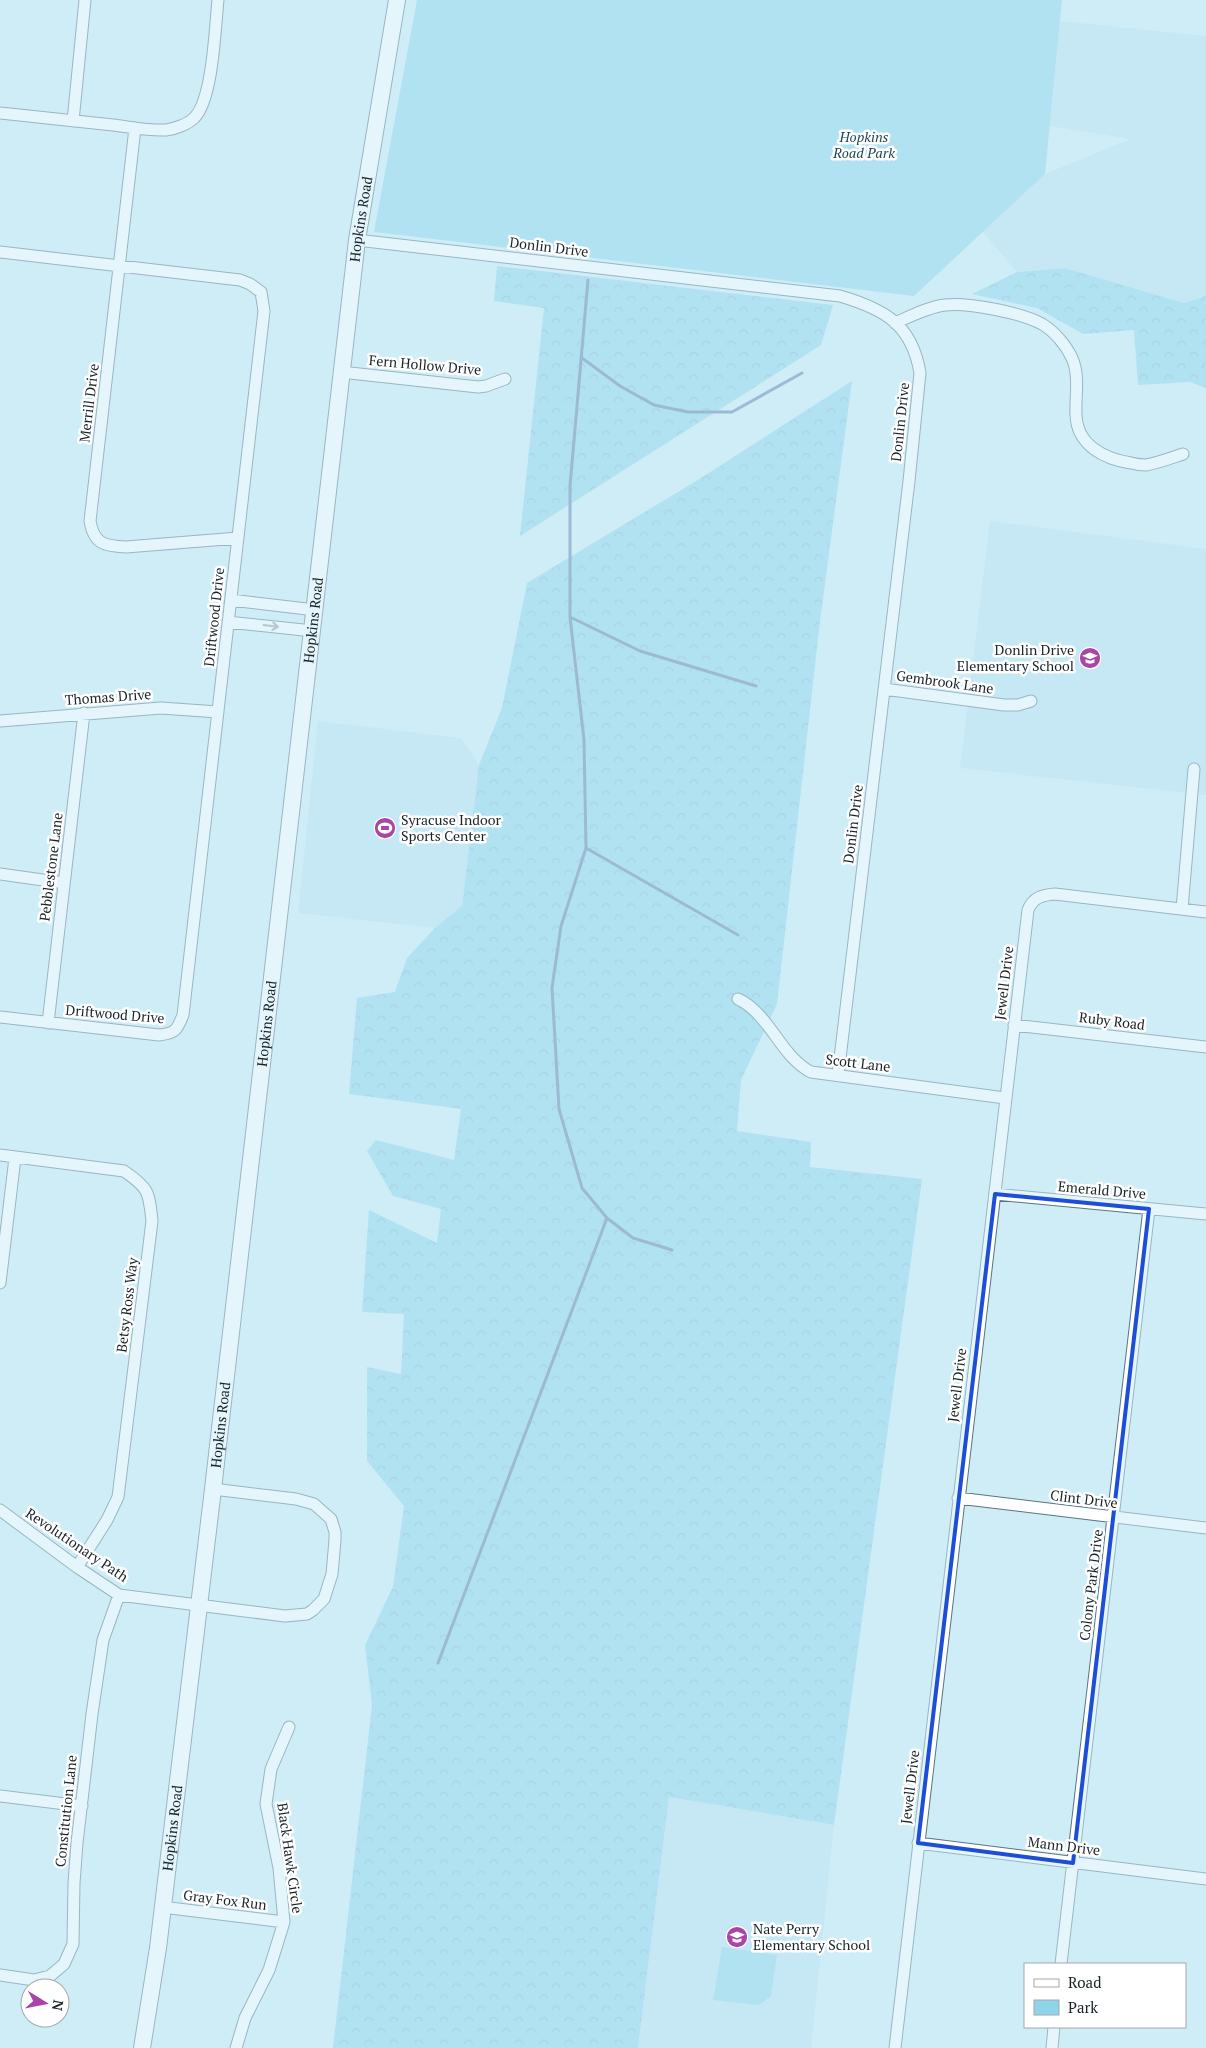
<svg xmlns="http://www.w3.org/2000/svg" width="1206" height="2048" viewBox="0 0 1206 2048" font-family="'PT Serif',serif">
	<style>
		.built { fill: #bbe2f0 }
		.forest { fill: url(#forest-crowns) }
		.green { fill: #8fd4ea }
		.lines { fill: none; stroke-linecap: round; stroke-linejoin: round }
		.stream { stroke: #627caa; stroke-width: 3 }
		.street-casing { stroke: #59757e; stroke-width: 13 }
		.secondary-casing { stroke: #59757e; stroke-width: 18 }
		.street { stroke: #fff; stroke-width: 11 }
		.secondary { stroke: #fff; stroke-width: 16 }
		.oneway { stroke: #979c9e }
		.marked { fill: none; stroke: #1d4ed8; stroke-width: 4; stroke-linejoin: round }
		.labels { text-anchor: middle; stroke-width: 5; stroke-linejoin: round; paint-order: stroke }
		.park-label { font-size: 14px; font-style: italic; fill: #1c4854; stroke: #fff }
		.street-label { font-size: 14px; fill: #182428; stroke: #fff }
		.poi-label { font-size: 14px; fill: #182428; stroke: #fff; text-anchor: start }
	</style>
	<defs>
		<pattern id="forest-crowns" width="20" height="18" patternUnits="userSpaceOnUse" patternTransform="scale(1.25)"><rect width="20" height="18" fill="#8fd4ea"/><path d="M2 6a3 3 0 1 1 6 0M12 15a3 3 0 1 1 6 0" fill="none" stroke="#7bb6c9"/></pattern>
	</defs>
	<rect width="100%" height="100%" fill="#ceedf7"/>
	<path class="built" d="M1060 21 1206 36V296L1184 303 1065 268 1017 272 983 232 1045 174 1131 139 1050 126Z
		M990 521 1206 549V795L960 768Z
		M318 721 461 738 479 765 462 906 435 928 298 913Z
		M669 1797 834 1825 811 2048H638Z"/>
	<path class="forest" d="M497 266 833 305 821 345 520 536 544 308 494 301Z
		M1065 268 1184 303 1206 296V388L1190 382 1138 385 1134 330 1083 334 1037 308 972 294 1017 272Z
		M852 381 820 621 777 1004 741 1080 737 1131 811 1142 810 1167 922 1179 834 1825 669 1797 638 2048H333L372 1705 365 1645 393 1587 404 1506 367 1461V1367L401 1374 404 1314 362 1312 369 1210 437 1243 441 1209 393 1196 367 1151 376 1140 454 1160 461 1109 349 1094 357 998 395 992 407 958 435 928 462 906 479 765 502 708 527 583 701 478Z"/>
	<path class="green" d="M417 0H1062L1045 174 914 296 374 232Z
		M722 1947 777 1955 771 1996 759 2005 713 2000Z"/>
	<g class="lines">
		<path class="stream" d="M582 358 620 386 654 405 688 412H732L802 373
			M570 617 640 651 756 686
			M586 848 738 935
			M607 1218 633 1238 672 1250
			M438 1663 607 1218 582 1188 559 1109 552 988 561 926 586 848 584 740 570 617V486L588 280"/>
		<g class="street-casing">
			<path id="street" d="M0 113C38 117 76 121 113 125 130 127 150 131 166 130 175 129 188 124 194 118 213 100 215 27 218 0
				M73 121 85 0
				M135 128 90 521C94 544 104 546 126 547L238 538
				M357 240 840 296C884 309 912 324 920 373L909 481 838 1075
				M0 252 240 280 250 284 261 292 264 311 183 1015C177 1030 176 1033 159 1035L0 1017
				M895 323C911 316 928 307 945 305 968 302 1022 313 1042 324 1054 331 1066 345 1072 358 1080 376 1075 396 1076 415 1077 445 1104 459 1131 463 1135 464 1141 465 1146 465 1158 463 1171 458 1183 454
				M341 372 478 387 486 386 505 379
				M231 600 315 610
				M228 622 313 631
				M884 689 1004 705H1018L1031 701
				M0 721 161 708 218 712
				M0 874 64 883
				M1182 909 1194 769
				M738 999C770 1014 780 1056 811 1072L1005 1098
				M48 1023 84 713
				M1014 1025 1206 1047
				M0 1155 124 1171C149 1188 149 1192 152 1221L118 1497 107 1520 77 1567
				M995 1194 1206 1214
				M0 1283 15 1158
				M958 1498 1206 1528
				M0 1510 77 1567 119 1595 285 1616 307 1614 313 1610 324 1599 332 1574 335 1540V1532L331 1519 314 1504 296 1499 213 1489
				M0 1796 82 1806
				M918 1843 1206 1879
				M162 1907 284 1922
				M1061 1964 1149 1209
				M0 1975 34 1980 50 1976 64 1964 73 1944 74 1883 77 1843 92 1714 103 1640 119 1595
				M236 2048 245 2018 269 1970 284 1922 279 1868 266 1804 271 1769 289 1727
				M895 2048 1028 910C1033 897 1043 895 1055 894L1206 912
				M1052 2048 1054 2027"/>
		</g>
		<g class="secondary-casing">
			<g id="secondary">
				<path id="s1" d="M142 2048 158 1948 213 1489 357 240 397 0"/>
			</g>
		</g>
		<use href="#street" class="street"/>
		<use href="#secondary" class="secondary"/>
	</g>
	<defs><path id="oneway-shaft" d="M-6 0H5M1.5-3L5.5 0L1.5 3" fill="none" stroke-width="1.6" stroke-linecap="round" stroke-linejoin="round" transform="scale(1.25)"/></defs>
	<use class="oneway" href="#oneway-shaft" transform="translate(271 626) rotate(7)"/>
	<path d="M0 0H1206V2048H0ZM995 1194 1149 1209 1073 1863 918 1843Z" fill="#ceedf7" fill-opacity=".55" fill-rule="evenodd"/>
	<path class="marked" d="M995 1194 1149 1209 1073 1863 918 1843Z"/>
	<defs>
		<g id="school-disc" transform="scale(1.125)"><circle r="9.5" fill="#ab44a7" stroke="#fff"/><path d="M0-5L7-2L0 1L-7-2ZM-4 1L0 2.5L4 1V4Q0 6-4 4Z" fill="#fff"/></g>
		<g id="stadium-disc" transform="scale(1.125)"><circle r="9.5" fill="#ab44a7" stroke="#fff"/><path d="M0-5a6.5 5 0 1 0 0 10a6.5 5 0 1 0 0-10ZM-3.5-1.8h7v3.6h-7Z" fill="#fff"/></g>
	</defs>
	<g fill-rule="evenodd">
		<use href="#school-disc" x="1090" y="658"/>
		<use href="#stadium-disc" x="385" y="828"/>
		<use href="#school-disc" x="737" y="1937"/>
	</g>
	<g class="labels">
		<g class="park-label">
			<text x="864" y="142">Hopkins<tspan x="864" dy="16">Road Park</tspan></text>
		</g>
		<g class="street-label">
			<text dy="5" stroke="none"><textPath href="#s1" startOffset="1842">Hopkins Road</textPath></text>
			<text transform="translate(549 247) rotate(7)" y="5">Donlin Drive</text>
			<text transform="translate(425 365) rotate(5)" y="5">Fern Hollow Drive</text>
			<text transform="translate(89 403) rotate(-83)" y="5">Merrill Drive</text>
			<text transform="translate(900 422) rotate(-84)" y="5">Donlin Drive</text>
			<text transform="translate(214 617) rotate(-84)" y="5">Driftwood Drive</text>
			<text dy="5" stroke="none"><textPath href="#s1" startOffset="1438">Hopkins Road</textPath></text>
			<text transform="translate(945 682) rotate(8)" y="5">Gembrook Lane</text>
			<text transform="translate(108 697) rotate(-4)" y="5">Thomas Drive</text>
			<text transform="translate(853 824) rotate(-83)" y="5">Donlin Drive</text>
			<text transform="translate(51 867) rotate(-83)" y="5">Pebblestone Lane</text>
			<text transform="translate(1004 983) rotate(-83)" y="5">Jewell Drive</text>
			<text transform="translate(115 1014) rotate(5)" y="5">Driftwood Drive</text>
			<text transform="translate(1112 1021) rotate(7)" y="5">Ruby Road</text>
			<text dy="5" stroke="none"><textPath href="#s1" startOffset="1032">Hopkins Road</textPath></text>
			<text transform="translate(858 1063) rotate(7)" y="5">Scott Lane</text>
			<text transform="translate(1102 1190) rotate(5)" y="5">Emerald Drive</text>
			<text transform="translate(127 1305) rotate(-83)" y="5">Betsy Ross Way</text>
			<text transform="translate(957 1385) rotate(-83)" y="5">Jewell Drive</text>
			<text dy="5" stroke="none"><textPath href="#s1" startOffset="628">Hopkins Road</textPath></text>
			<text transform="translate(1084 1499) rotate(7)" y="5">Clint Drive</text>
			<text transform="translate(77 1545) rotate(34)" y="5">Revolutionary Path</text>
			<text transform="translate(1091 1585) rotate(-83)" y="5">Colony Park Drive</text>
			<text transform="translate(910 1787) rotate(-83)" y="5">Jewell Drive</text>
			<text transform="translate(66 1811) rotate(-84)" y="5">Constitution Lane</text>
			<text dy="5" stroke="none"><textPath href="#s1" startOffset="222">Hopkins Road</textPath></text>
			<text transform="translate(1064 1846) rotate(7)" y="5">Mann Drive</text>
			<text transform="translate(290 1858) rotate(82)" y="5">Black Hawk Circle</text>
			<text transform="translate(225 1900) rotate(7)" y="5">Gray Fox Run</text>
		</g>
		<g class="poi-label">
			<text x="1074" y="655" text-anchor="end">Donlin Drive<tspan x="1074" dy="16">Elementary School</tspan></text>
			<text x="401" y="825">Syracuse Indoor<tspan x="401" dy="16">Sports Center</tspan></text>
			<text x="753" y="1934">Nate Perry<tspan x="753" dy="16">Elementary School</tspan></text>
		</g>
	</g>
	<rect x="1024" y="1963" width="162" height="65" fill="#ffffff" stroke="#a3a7a9"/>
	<rect x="1034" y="1979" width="25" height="8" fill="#ffffff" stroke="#a3a7a9"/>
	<text x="1068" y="1988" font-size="15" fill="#182428">Road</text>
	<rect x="1034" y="2000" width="25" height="15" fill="#8fd4ea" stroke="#a3a7a9"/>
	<text x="1068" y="2013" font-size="15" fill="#182428">Park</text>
	<g transform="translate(45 2003) rotate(100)"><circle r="24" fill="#ffffff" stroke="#a3a7a9"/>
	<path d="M0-4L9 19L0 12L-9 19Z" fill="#ab44a7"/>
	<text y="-8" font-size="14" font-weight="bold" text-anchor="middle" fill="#182428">N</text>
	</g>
</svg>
